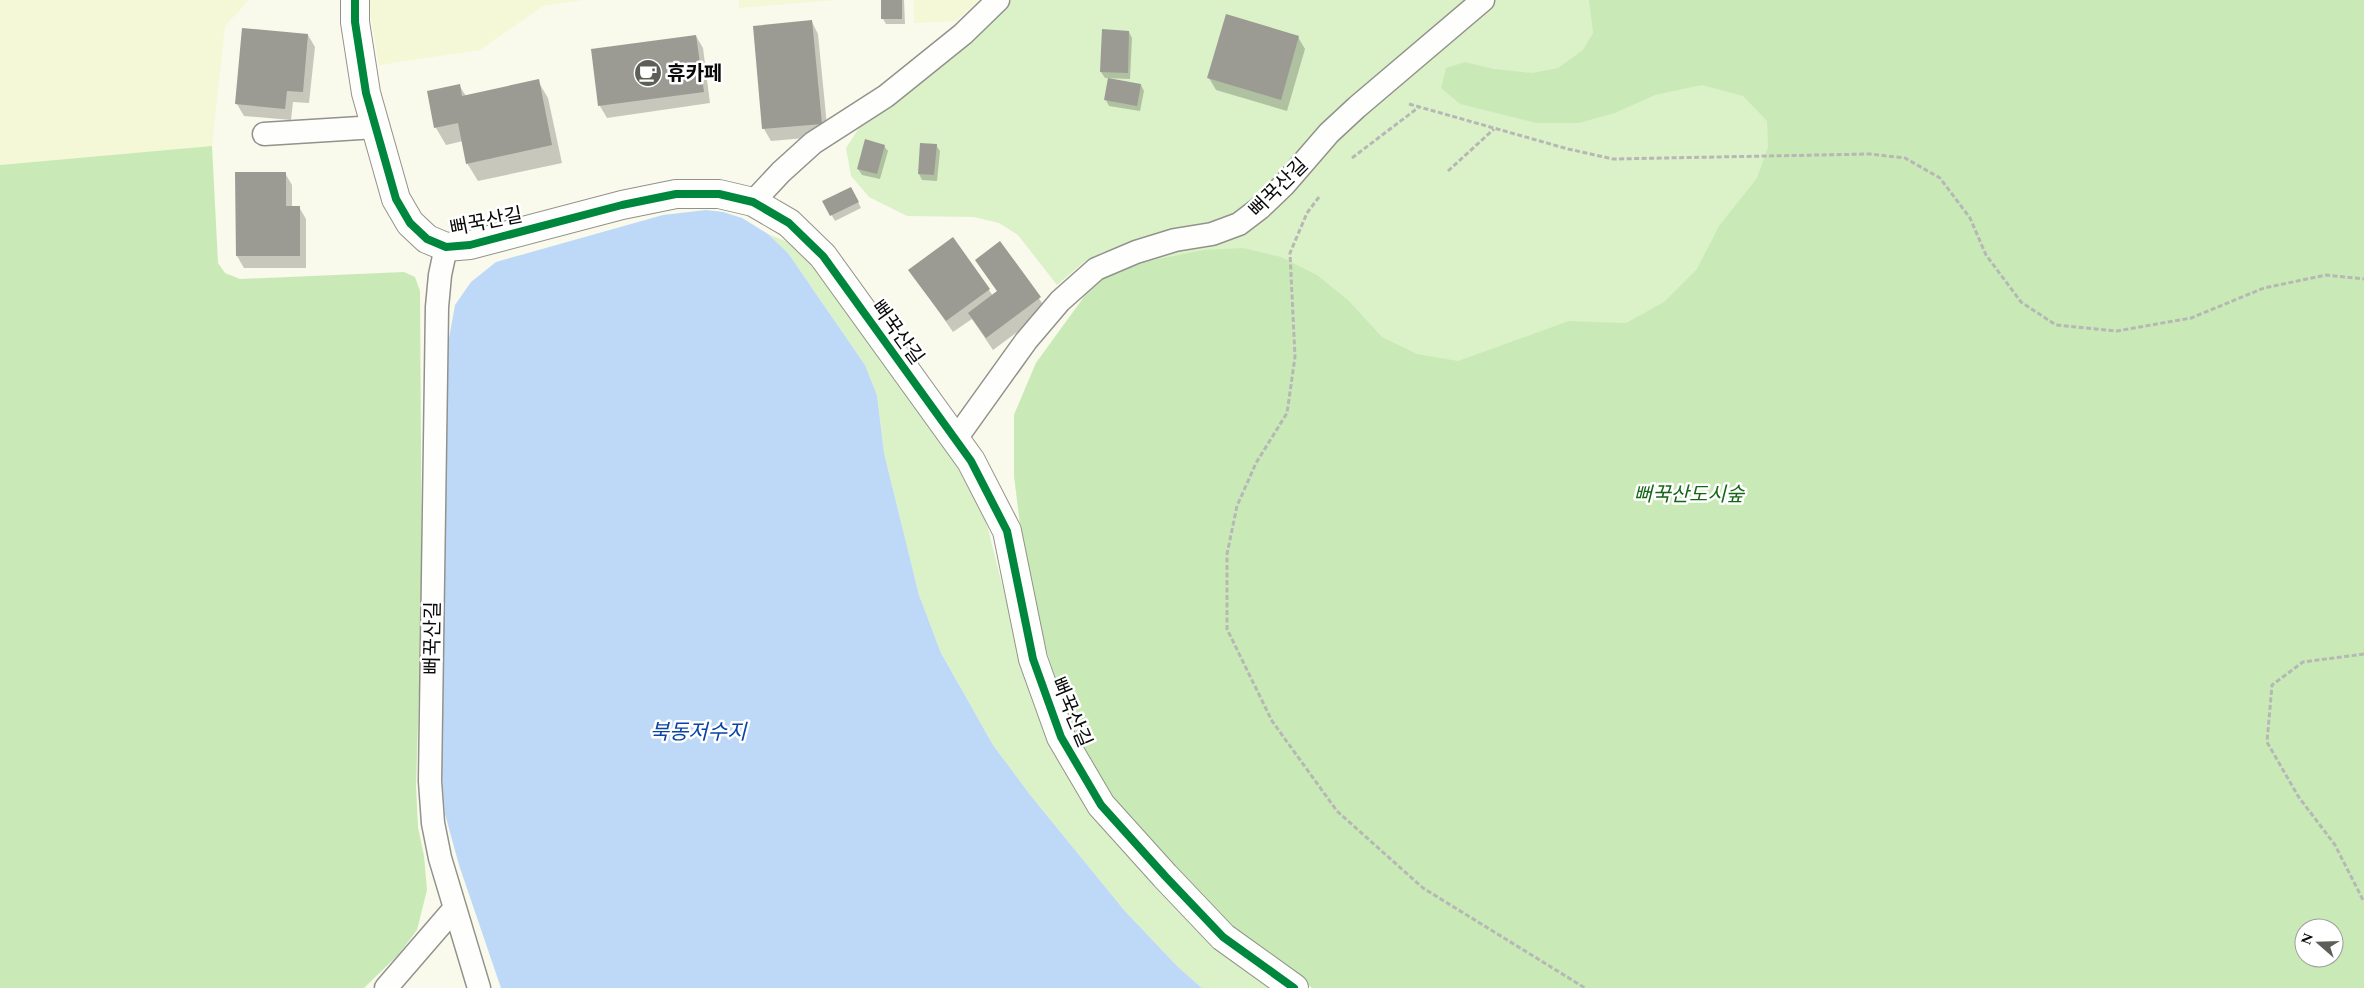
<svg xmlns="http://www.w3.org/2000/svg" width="2364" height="988" viewBox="0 0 2364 988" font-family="Spectral,'Noto Sans KR',serif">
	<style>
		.farmland { fill: #f5f8d6 }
		.green { fill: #dbf2c9; fill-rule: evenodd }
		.forest { fill: #c9eab7; fill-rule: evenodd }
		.water { fill: #bed9f7 }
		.shadow { fill: #0003 }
		.building { fill: #9b9a93 }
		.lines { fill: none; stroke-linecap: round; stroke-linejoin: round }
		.lane-casing { stroke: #92928c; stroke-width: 25 }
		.street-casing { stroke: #92928c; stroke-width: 30 }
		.path { stroke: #b7b7b5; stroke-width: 3; stroke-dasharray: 5 2.5; stroke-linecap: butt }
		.lane { stroke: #fefefc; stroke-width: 22 }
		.street { stroke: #fefefc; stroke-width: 28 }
		.cycleway-casing { stroke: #fff; stroke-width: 11 }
		.cycleway { stroke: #00873e; stroke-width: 8 }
		.labels { text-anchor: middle; stroke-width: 5; stroke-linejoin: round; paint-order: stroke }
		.poi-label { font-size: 20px; font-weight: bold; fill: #0a0a0a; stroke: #fff; text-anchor: start }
		.street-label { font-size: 20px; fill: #0a0a0a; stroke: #fff }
		.park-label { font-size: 20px; font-style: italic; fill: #176616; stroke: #fff }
		.water-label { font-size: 21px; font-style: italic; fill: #0a44a5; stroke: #fff }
	</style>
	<rect width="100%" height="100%" fill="#f9f9ec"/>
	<path class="farmland" d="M0 0H249L225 26 212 146 0 165Z
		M368 0H583L543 6 480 50 379 65Z
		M739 0H836L739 8Z
		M914 0H979L956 21 914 23Z"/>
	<path class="green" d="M1011 0H2364V988H1312L1045 646 1020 524 1014 475V415L1036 363 1084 297 1105 251 1084 262 1057 285 1018 235 999 223 974 217 907 216 869 197 851 176 846 148 859 128 1002 10ZM2304 928H2334V958H2304Z
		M768 234 802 248 947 444 986 521 1022 663 1280 988H1202L1178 967 1124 910 1031 796 993 745 941 653 919 595 884 453 877 395 865 365 788 253Z"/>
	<path class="forest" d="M1589 0H2364V988H1312L1224 920 1110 799 1072 729 1045 646 1020 524 1014 475V415L1036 363 1084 297 1111 272 1158 259 1204 250 1243 248 1281 257 1317 275 1348 300 1382 337 1417 354 1458 361 1569 321 1626 323 1664 302 1697 269 1719 226 1757 178 1768 147 1767 121 1743 96 1702 85 1655 95 1615 113 1579 123H1536L1460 104 1441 88 1446 68 1465 62 1494 69 1532 73 1558 68 1583 50 1593 33ZM2304 928H2334V958H2304Z
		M212 146 218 263 225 273 240 279 404 272 415 277 420 291 422 598 416 785 418 827 424 856 427 890 417 930 398 955 364 988H0V165Z"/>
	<path class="water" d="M706 210 723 212 742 218 768 234 788 253 865 365 877 395 884 453 919 595 941 653 993 745 1031 796 1124 910 1178 967 1202 988H501L459 865 445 814 441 760 448 344 455 305 471 282 496 262 663 215Z"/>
	<path class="shadow" d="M883 0H904L905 24H886L883 19Z
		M812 22 818 34 828 136 771 141 764 129Z
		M1129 32 1132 38 1130 79 1105 78 1101 72Z
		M308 35 315 47 309 103 293 102 291 120 244 116 237 104Z
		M696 36 703 48 710 103 607 118 600 106 592 50Z
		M1298 37 1305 49 1287 111 1216 90 1209 78Z
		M538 81 548 98 562 163 478 181 467 163 463 141 446 145 436 128 459 85 466 96Z
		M1141 85 1144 91 1140 111 1109 106 1106 100Z
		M936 145 940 151 937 181 922 180 919 174Z
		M884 146 888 151 880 179 862 175 858 169Z
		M236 173H285L292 185V207H299L306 219V268H244L237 256Z
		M854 194 861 208 835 221 824 202Z
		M1000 243 1047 310 993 350 972 319 953 332 910 270 989 290 993 296 998 292 976 261Z"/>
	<path class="building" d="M881 0H902V19H881Z
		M1226 14 1299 36 1281 100 1207 78Z
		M812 20 822 124 762 129 753 26Z
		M242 28 308 34 303 92 287 91 285 109 235 104Z
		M1102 29 1129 31 1128 73 1100 72Z
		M696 35 704 92 598 106 591 49Z
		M1108 78 1141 84 1137 106 1104 100Z
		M539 79 552 145 466 164 458 123 434 128 427 91 460 84 462 96Z
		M865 139 885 145 877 174 857 169Z
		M920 143 937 144 934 175 918 174Z
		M235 172H286V206H300V256H236Z
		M851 187 859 202 830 216 822 201Z
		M953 237 990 289 946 321 908 270Z
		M1000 241 1041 297 986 338 968 313 997 291 975 260Z"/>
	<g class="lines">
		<g class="lane-casing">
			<path id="lane" d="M264 134 376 127
				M753 202 781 172 813 143 886 96 963 34 998 0
				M446 247 440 275 437 307 430 781 433 823 440 858 479 988
				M955 440 1026 341 1060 301 1096 269 1136 252 1175 240 1212 234 1239 224 1260 208 1284 185 1329 133 1357 107 1483 0
				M386 988 455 908"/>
		</g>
		<g class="street-casing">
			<path id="street" d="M355 0V22L366 93 396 199 410 223 427 239 446 247 470 245 622 205 676 194H719L753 202 789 223 823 256 971 461 1007 531 1033 659 1061 737 1101 805 1165 876 1223 937 1294 988"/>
		</g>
		<path class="path" d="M1409 104 1568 149 1613 159 1870 154 1905 158 1940 178 1970 218 1986 255 2021 302 2056 325 2117 331 2191 318 2264 288 2326 275 2364 279
			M1352 158 1419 107
			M1448 171 1494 129
			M1319 197 1307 213 1290 253 1295 357 1287 413 1256 463 1237 506 1227 554V629L1272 721 1337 811 1423 888 1585 988
			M2364 654 2303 662 2272 685 2267 742 2298 796 2335 845 2364 902"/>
		<use href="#lane" class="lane"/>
		<use href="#street" class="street"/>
		<g class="cycleway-casing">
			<path id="cycleway" d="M355 0V22L366 93 396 199 410 223 427 239 446 247 470 245 622 205 676 194H719L753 202 789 223 823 256 971 461 1007 531 1033 659 1061 737 1101 805 1165 876 1223 937 1294 988"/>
		</g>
		<use href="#cycleway" class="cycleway"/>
	</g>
	<defs>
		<g id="cafe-disc" transform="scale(1.4375)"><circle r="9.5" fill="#5e5e59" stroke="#fff"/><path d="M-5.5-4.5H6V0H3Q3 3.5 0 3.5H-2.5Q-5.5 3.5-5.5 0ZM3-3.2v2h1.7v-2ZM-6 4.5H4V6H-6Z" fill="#fff"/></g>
	</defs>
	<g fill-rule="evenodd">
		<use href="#cafe-disc" x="648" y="73"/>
	</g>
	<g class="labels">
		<g class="poi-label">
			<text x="667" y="80">휴카페</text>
		</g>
		<g class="street-label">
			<text transform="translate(1278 187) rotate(-45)" y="7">뻐꾹산길</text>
			<text transform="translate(486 221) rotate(-11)" y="7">뻐꾹산길</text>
			<text transform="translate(898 332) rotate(54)" y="7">뻐꾹산길</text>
			<text transform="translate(432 638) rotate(-89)" y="7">뻐꾹산길</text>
			<text transform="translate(1072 712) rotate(67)" y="7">뻐꾹산길</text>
		</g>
		<g class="park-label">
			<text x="1689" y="501">뻐꾹산도시숲</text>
		</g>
		<g class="water-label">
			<text x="698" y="739">북동저수지</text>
		</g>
	</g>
	<g transform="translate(2319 943) rotate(290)"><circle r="24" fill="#ffffff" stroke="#9d9d9d"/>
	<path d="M0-4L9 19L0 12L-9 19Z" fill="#5e5e59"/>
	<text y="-8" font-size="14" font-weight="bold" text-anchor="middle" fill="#0a0a0a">N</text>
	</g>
</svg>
